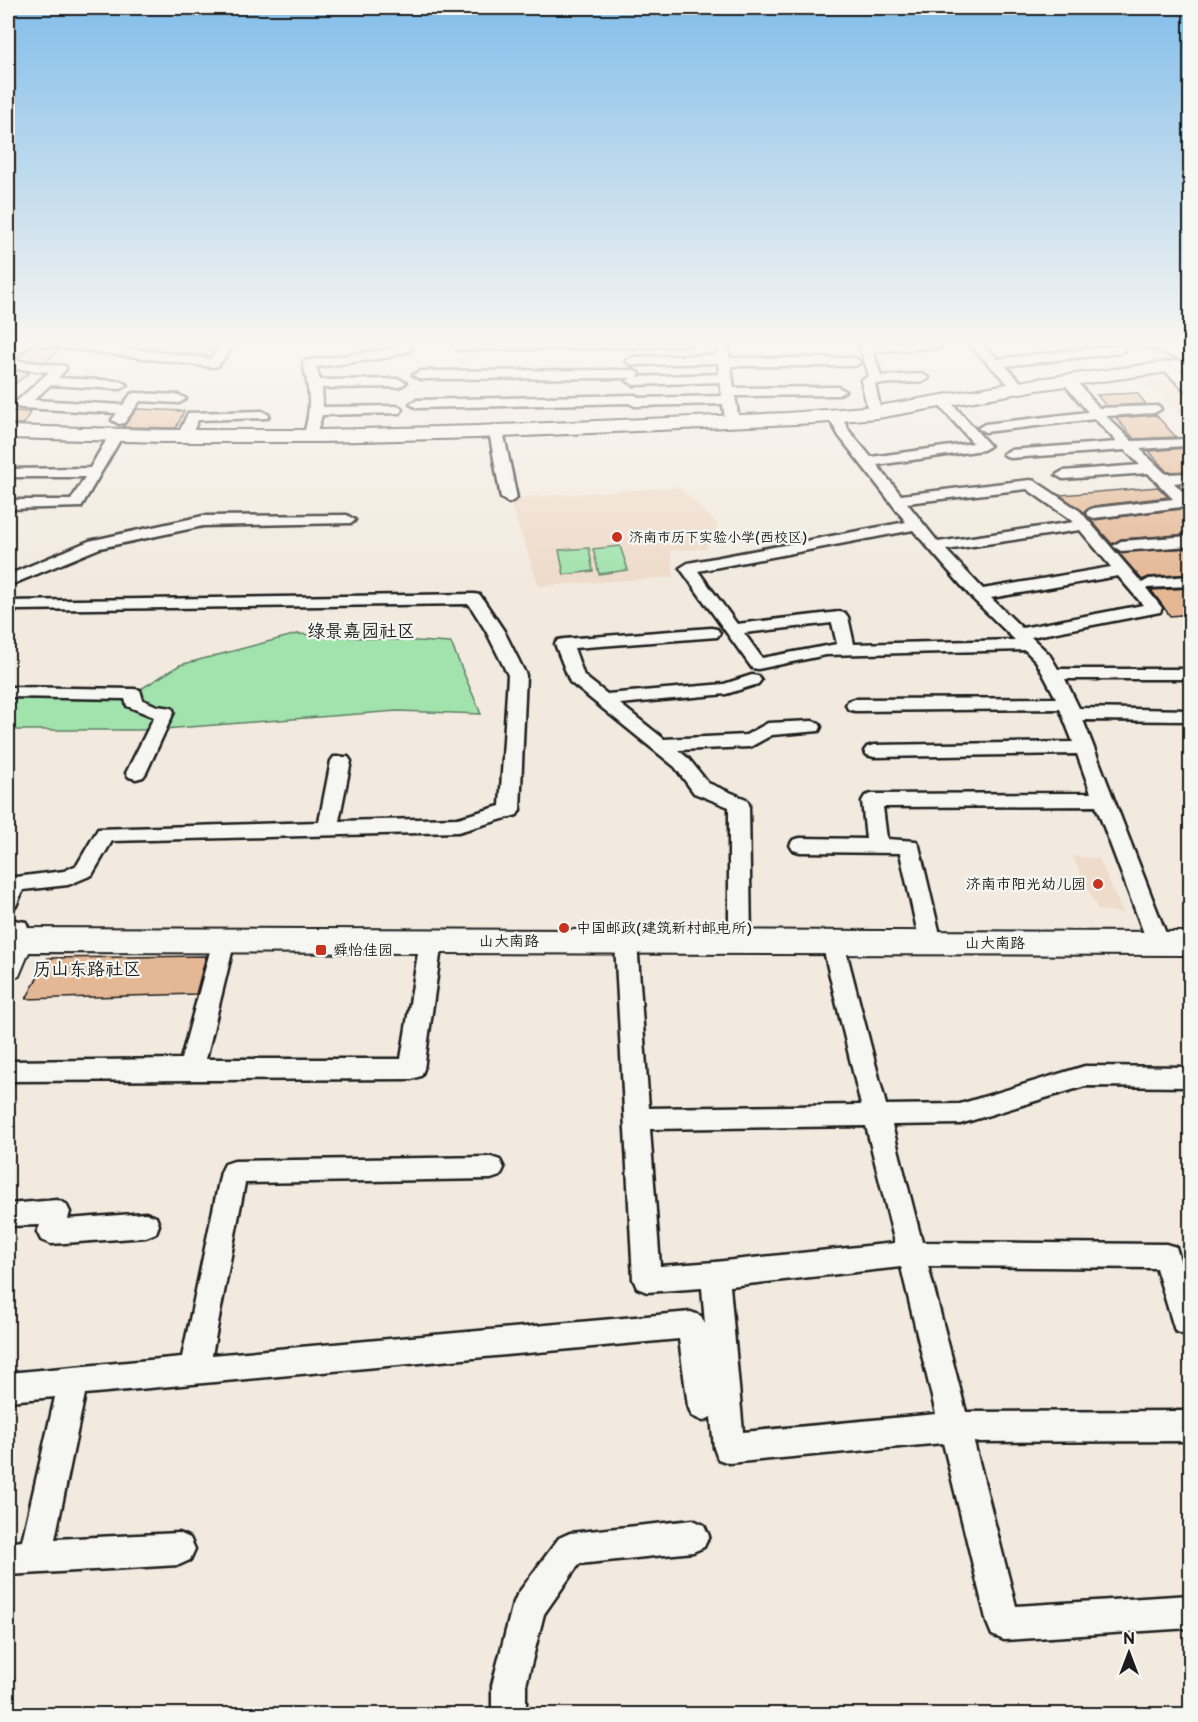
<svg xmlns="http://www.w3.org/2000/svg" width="1198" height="1722" viewBox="0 0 1198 1722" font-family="'Balsamiq Sans','LXGW WenKai TC',sans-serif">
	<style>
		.built { fill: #eedbc9 }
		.green { fill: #a1e2ad; stroke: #5e7f64; stroke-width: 1.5 }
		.building { fill: #e4b895; stroke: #1c1c1c; stroke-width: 1.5 }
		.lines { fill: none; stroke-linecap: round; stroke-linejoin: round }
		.street-casing { stroke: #1c1c1c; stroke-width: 5 }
		.secondary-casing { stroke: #1c1c1c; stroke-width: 4 }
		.street { fill: #f6f6f2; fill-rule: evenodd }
		.secondary { fill: #f6f6f2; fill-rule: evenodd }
		.poi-dot { fill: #c8321e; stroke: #f6f6f2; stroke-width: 2 }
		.labels { text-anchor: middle; stroke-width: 4.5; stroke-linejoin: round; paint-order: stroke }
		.far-poi-label { font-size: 14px; fill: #1c1c1c; stroke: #f6f6f2; text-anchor: start }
		.poi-label { font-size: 15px; fill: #1c1c1c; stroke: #f6f6f2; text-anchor: start }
		.street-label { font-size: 15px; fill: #1c1c1c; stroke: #f6f6f2 }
		.quarter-label { font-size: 18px; fill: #1c1c1c; stroke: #f6f6f2 }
	</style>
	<rect width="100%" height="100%" fill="#f2eadf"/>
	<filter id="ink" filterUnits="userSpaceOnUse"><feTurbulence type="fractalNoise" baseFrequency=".0167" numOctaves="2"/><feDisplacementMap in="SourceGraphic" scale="12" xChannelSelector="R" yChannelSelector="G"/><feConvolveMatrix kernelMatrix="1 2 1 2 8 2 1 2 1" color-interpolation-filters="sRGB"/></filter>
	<g filter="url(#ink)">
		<path class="built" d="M1190 369V424L1151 388 1124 377Z
			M679 487 718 525 705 549 671 550 674 577 539 586 509 498Z
			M1073 857 1099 858 1123 913 1098 910Z"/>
		<path class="green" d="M620 546 628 570 599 574 593 549Z
			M589 548 593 571 564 575 559 550Z
			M297 634 451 643 481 714 397 711 151 730H8V692H136L180 665Z"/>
		<path class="building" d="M157 341H213L206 356 157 350Z
			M36 343 43 347 60 350 44 362 16 359Z
			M8 370 30 372 8 389Z
			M1137 393 1146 404 1106 406 1097 395Z
			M137 409 184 411 176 428 123 427Z
			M8 411 30 412 24 424H8Z
			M1156 415 1176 437 1134 439 1116 418Z
			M1186 448 1191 453V471L1167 472 1149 451Z
			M1158 487 1168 497 1094 506 1084 512 1060 495Z
			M1181 509 1191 513V534L1121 539 1112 544 1090 519 1094 520Z
			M1191 548V574L1149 577 1142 580 1118 552Z
			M1191 588V614L1170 616 1151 590Z
			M206 956 196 994 26 999 48 958Z"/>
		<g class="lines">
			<g class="street-casing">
				<path id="street" d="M37 341H72L210 359 224 341H237L218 366 213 367 43 345Z
					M398 341H410L411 348 409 351 385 358 316 367 320 380 399 379 406 383 399 387 322 388 323 407 395 406 400 407 402 410 400 413 322 415 315 439H305L303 436C312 411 310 389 303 364L304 361 384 350 398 346Z
					M498 341H696L690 345 648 347 459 350 453 346 459 342Z
					M715 341H727L730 358H855L861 362 855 366H731L734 388 838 387 845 391 838 395 735 396 739 420 732 424 725 420 723 404 635 406 629 403 417 408 410 404 417 400 635 395 641 398 722 396 720 382 634 385 627 381 631 378 420 379 413 375 420 371 633 370 640 374 637 377 719 374 718 363 632 365 626 361 632 357 717 355Z
					M936 341 942 345 940 348 873 351 881 376 922 374 929 378 922 382 875 384 881 412 879 415H869L861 380 869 376 860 347 862 344Z
					M966 341H979L998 359 1120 345 1126 349 1120 353 1005 366 1026 387 1019 391 1014 390Z
					M8 360 65 366 66 369 58 378 120 381 127 385 120 389 50 385 34 400 123 405 131 394 136 393 179 395 186 399 179 403 140 401 124 423 119 424 112 420 117 413 22 408 17 407 15 404 17 401 49 372 8 368Z
					M1170 364 1175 365 1190 380V391L1185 390 1165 371 1164 368Z
					M1068 376 1073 377 1099 408 1159 406 1161 409 1154 413 1106 416 1132 441 1189 439V445L1184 446 1140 449 1166 474 1190 473V481L1174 483 1190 499V511L1181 507 1094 518 1089 516 1086 513 1089 510 1094 508 1173 499 1148 473 1063 479 1056 475 1063 471 1140 465 1125 450 1010 458 1003 454 1010 450 1117 442 1095 419 985 432 978 428 985 424 1088 412 1061 380Z
					M944 399 949 400 990 446 983 450 877 465 901 495 1030 480 1035 481 1080 511 1142 583 1149 579 1190 576V586L1146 588 1162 608 1160 612 1031 637 1049 654 1058 669H1190V679H1065L1079 708 1190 710V721L1083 720 1170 944 1167 950 1159 952 1151 950 1148 944 1096 806 883 807 887 839 916 841 919 846 942 943 939 949 931 951 923 949 920 943 900 853 800 852 793 850 790 845 793 840 800 838 866 839 862 801 865 796 872 794 1091 793 1077 754 874 757 867 755 864 751 867 747 874 745 1073 742 1060 709 855 711 848 709 846 705 848 701 855 699 1056 698 1036 661 1025 650 826 655 758 669 752 668 680 568 688 563 906 522 839 436 827 415 829 412H839L850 432 871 457 973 443 937 403ZM1027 489 1074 522 938 542 907 503ZM913 530 973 599 1015 640 854 644 848 617 845 613 839 612 737 624 698 571ZM1080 530 1111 567 983 589 946 550ZM1118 576 1143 605 1022 628 991 598ZM832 623 837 644 762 658 744 633Z
					M262 411 269 415 267 418 198 420 189 440H179L177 437 188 413Z
					M496 427 503 431 517 498 509 503 501 498 489 431Z
					M116 431 123 435 81 507 8 509V500H71L85 477H8V469L90 468 111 432Z
					M347 515 355 520 352 523 203 526 100 548 8 586V575L89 541 203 516Z
					M1190 536V546L1121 551 1113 546 1121 541Z
					M474 594 480 595 504 631 526 675 520 810 517 815 458 832 112 841 92 875 68 885 23 890 16 906 8 908V878L64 871 77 865 98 829 319 822 331 761 334 757H348L351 761 339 821 458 818 500 806 508 675 486 631 469 604 16 610 14 614 8 615V601Z
					M711 628 717 629 720 633 717 637 574 648 584 676 607 694 724 684 752 675 758 676 761 680 758 684 726 694 620 704 664 739 746 735 768 723 812 721 819 723 821 727 819 731 772 735 750 747 678 750 689 759 708 783 746 799 749 804 751 942 748 948 740 950 732 948 729 942V807L694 793 675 767 570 682 555 644 558 640 564 639Z
					M8 687 134 689 140 690 143 700 157 706 172 708 174 712 146 773 143 777 136 779 129 777 126 773 154 717 127 706 125 699 8 697Z
					M8 919 26 922C30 930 29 938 25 946L17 948 9 946Z
					M224 932 232 934 235 940 206 1059H401L420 941 423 935 431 933 439 935 442 941 424 1069 421 1076 412 1079 8 1081V1061L181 1059 213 940 216 934Z
					M626 934 634 936 637 942 649 1108 861 1105 822 943 825 937 833 935 841 937 844 943 886 1105 960 1104 1085 1066 1190 1067V1087L1085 1086 960 1124 892 1125 922 1242 1166 1244 1176 1247 1190 1292V1333L1185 1335 1175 1331 1156 1268 928 1266 966 1412 1190 1411V1441L974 1442 1016 1606 1190 1595V1628L1004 1640 992 1635 987 1623 943 1443 729 1463 718 1459 714 1448 711 1417 703 1421 692 1416 688 1406 679 1339 85 1394 55 1539 179 1533 190 1538 195 1549 190 1560 179 1565 8 1575V1543L22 1541 55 1397 8 1401V1373L182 1357 221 1172 225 1164 234 1161 491 1157 500 1160 504 1168 500 1176 491 1179 245 1183 212 1355 691 1312 701 1316 705 1324 702 1288 647 1292 637 1288 633 1279 615 942 618 936ZM866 1126 895 1243 715 1262 660 1266 650 1129ZM901 1267 936 1414 743 1432 730 1286Z
					M57 1200 66 1204 70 1212 68 1219 146 1213 156 1217 159 1225 156 1233 146 1237 51 1244 41 1240 37 1232 40 1225 8 1226V1204Z
					M693 1520 704 1525 709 1536 704 1547 693 1552 579 1564 544 1614 526 1685V1714H492V1685L512 1607 517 1595 559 1538 570 1533Z"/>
			</g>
			<g class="secondary-casing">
				<path id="secondary" d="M14 341H35L14 357 8 358V345Z
					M1138 341H1164L1190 350V369L1037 390 878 418 817 423 477 438 321 442H164L8 438V426L164 430H321L477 426 787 413 878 406 1037 379 1183 360 1141 345Z
					M8 928 1190 932V955L29 952 19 976 8 980Z"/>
			</g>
			<use href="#street" class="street"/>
			<use href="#secondary" class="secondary"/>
		</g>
	</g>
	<linearGradient id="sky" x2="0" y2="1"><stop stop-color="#83beea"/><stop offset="0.59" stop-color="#f9f6f1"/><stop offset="1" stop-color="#f9f6f1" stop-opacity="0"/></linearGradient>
	<rect width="1198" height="582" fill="url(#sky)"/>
	<g class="poi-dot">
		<circle cx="617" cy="537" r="6"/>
		<circle cx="1098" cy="884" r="6"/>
		<circle cx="564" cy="928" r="6"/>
		<rect x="315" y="944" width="12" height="12" rx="3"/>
	</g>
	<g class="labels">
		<g class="far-poi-label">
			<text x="629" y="542">济南市历下实验小学(西校区)</text>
		</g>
		<g class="poi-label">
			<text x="1086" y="889" text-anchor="end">济南市阳光幼儿园</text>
			<text x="576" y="933">中国邮政(建筑新村邮电所)</text>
			<text x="333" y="955">舜怡佳园</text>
		</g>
		<g class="street-label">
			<text x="509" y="946">山大南路</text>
			<text x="995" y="948">山大南路</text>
		</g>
		<g class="quarter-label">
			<text x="361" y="637">绿景嘉园社区</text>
			<text x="87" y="975">历山东路社区</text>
		</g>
	</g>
	<rect width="1198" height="1722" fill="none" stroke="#f6f6f2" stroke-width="30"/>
	<rect x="15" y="15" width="1168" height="1692" fill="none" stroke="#1c1c1c" stroke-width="2" filter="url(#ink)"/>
	<g transform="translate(1129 1653)" stroke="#f6f6f2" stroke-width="4.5" paint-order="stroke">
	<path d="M0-4.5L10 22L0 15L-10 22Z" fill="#1c1c1c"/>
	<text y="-9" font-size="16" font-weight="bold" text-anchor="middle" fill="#1c1c1c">N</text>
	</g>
</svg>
